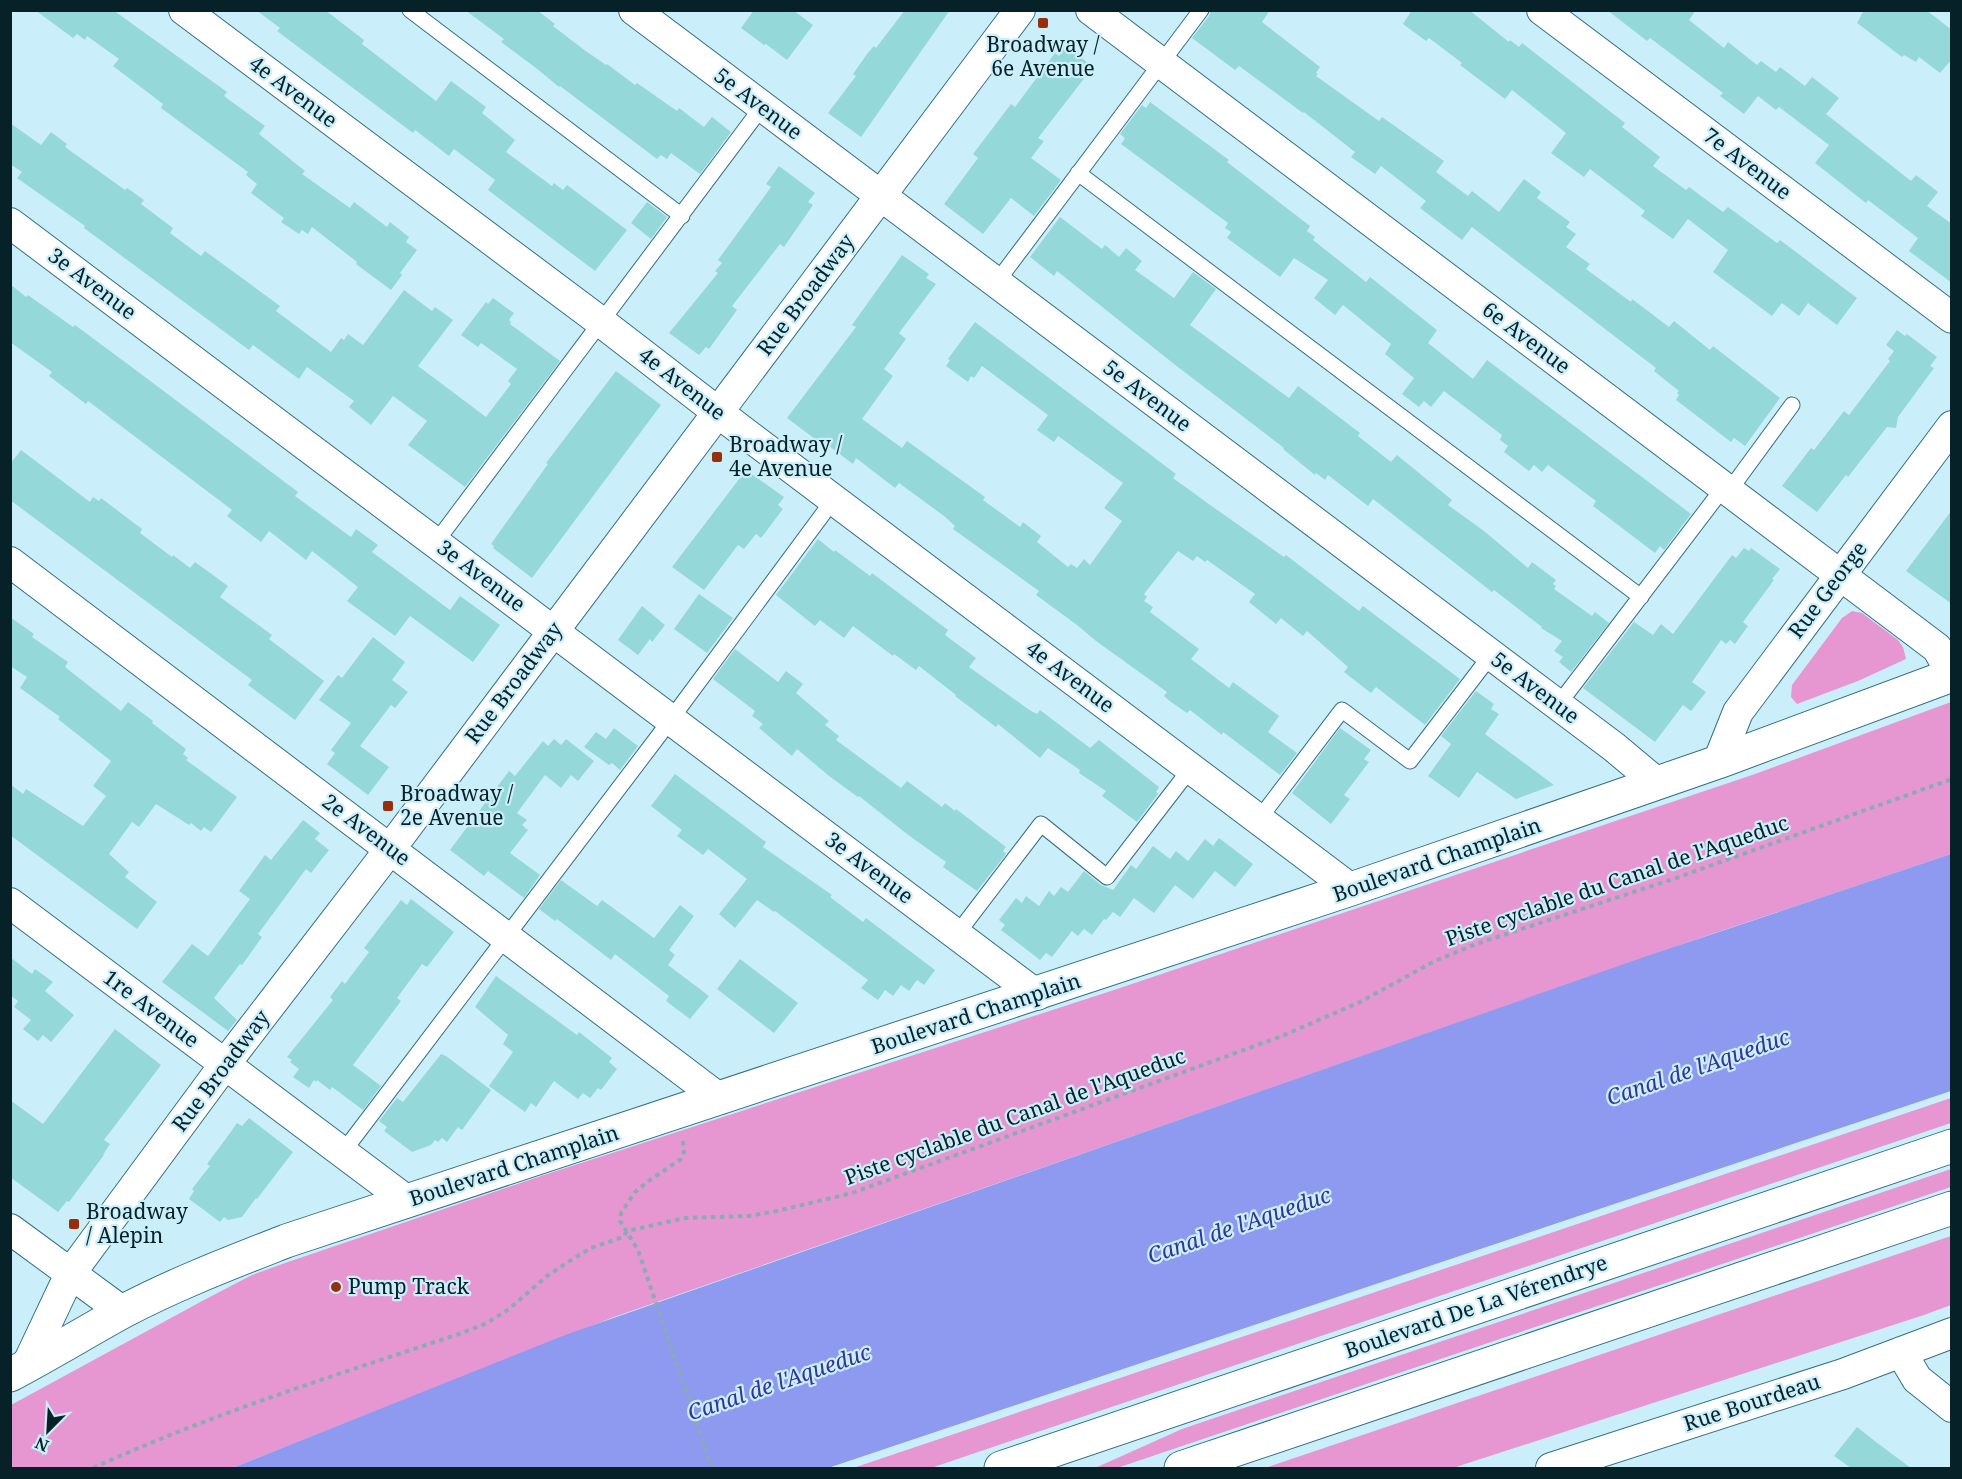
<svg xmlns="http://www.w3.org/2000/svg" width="1962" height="1479" viewBox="0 0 1962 1479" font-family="'Noto Serif',serif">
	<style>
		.green { fill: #e697d1 }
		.water { fill: #8e9aef }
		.building { fill: #95d8d9 }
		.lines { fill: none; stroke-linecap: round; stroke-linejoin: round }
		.service-casing { stroke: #337080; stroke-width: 17 }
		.minor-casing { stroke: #337080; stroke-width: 32 }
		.secondary-casing { stroke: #337080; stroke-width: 35 }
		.path { stroke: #8aaab4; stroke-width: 4; stroke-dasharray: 4.5 4.5; stroke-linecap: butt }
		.service { stroke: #fff; stroke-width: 15 }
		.minor { stroke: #fff; stroke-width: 30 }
		.secondary { stroke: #fff; stroke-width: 33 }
		.poi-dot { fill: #962f0c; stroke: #cbeffa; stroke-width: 2 }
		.labels { text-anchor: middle; stroke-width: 4.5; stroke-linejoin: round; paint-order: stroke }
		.poi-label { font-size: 21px; fill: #072128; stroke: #cbeffa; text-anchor: start }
		.street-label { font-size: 21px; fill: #072128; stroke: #cbeffa }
		.water-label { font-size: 22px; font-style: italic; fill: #363597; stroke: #cbeffa }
	</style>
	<rect width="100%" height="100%" fill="#cbeffa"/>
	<path class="green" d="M1852 611 1862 613 1898 640 1903 647 1906 659 1858 681 1797 704 1791 697 1792 685 1842 618Z
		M1951 702V854L1709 935 614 1317 232 1468H11V1405L204 1300 252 1275 285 1263 538 1177 1114 990 1755 774Z
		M1951 1098V1123L931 1468H853Z
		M1951 1169V1187L1117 1468H1095L1182 1429Z
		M1951 1236V1305L1924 1315 1453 1468H1265Z"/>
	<path class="water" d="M1951 854V1091L828 1468H232L565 1335 1647 956Z"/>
	<path class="building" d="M35 10H113L227 92 224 96 265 126 259 134 305 171 302 174 350 208 354 202 387 227 390 222 409 237 406 242 417 250 400 273 402 275 391 290 356 264 357 262 312 227 308 234 302 230 299 234 281 222 284 218 251 193 257 184 246 175 248 172 161 108 163 104 113 66 119 59 87 36 85 40 77 34 73 38Z
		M256 10H325L364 40 362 44 436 101 451 81 486 107 482 113 515 140 506 152 552 186 554 183 563 190 567 185 627 230 595 271 488 190 495 180 454 149 449 156 415 130 413 133 277 31 280 28Z
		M465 10H537L555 24 553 26 583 49 606 65 607 64 635 85 637 83 677 111 679 108 704 127 712 117 731 132 700 174 671 153 667 159 661 155 657 159 560 86 559 87 536 68 501 42 504 39Z
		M754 10H793L813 25 787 60 766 44 764 45 741 28Z
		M905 10H950L861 137 828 113 856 76 853 74 867 54 874 46 876 48Z
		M1211 10H1270L1262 22 1320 67 1316 73 1318 74 1316 76 1379 121 1382 117 1444 161 1436 172 1468 196 1472 191 1499 212 1524 179 1541 192 1537 198 1570 222 1566 227 1576 234 1566 247 1590 264 1586 269 1631 302 1632 299 1669 327 1674 321 1710 350 1713 346 1780 398 1745 446 1734 438 1731 442 1676 400 1679 395 1677 393 1679 391 1654 371 1656 368 1472 227 1462 240 1420 208 1426 201 1381 166 1375 174 1351 157 1355 152 1304 112 1303 113 1239 66 1235 70 1192 38 1209 16Z
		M1412 10H1469L1509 42 1510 40 1519 47 1522 43 1625 123 1622 127 1660 157 1653 166 1686 190 1689 187 1723 212 1728 207 1777 243 1780 240 1857 298 1837 325 1808 303 1799 316 1782 303 1772 316 1713 272 1728 250 1688 219 1673 239 1641 216 1645 211 1590 169 1584 177 1551 153 1566 133 1512 90 1505 99 1460 65 1462 63 1429 38 1426 41 1403 24Z
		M1607 10H1696L1689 20 1724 48 1728 42 1757 65 1761 61 1776 72 1780 67 1805 86 1812 77 1839 98 1826 114 1911 181 1916 175 1938 192 1927 206 1952 224V283L1909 251 1918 238 1868 200 1866 203 1815 163 1829 145 1779 107 1776 110 1758 96 1744 114 1720 96 1723 93 1650 38 1647 41Z
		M1864 10H1926L1952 30V59L1940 73 1919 57 1916 62 1904 55 1902 57 1857 23Z
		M1066 46 1088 63 1081 72 1086 76 1038 138 1044 141 1031 158 1061 180 1034 216 1011 198 983 234 944 204 978 158 973 154 1011 104 1015 107 1055 53 1059 56Z
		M1150 102 1229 160 1227 162 1310 226 1307 231 1315 237 1313 240 1366 282 1370 277 1437 330 1428 343 1473 379 1487 360 1691 514 1664 550 1660 546 1655 553 1593 506 1596 501 1548 465 1542 472 1534 465 1529 471 1504 452 1508 446 1500 440 1502 435 1444 391 1431 407 1424 401 1419 407 1402 394 1414 378 1385 354 1391 344 1343 305 1335 315 1314 298 1328 280 1294 258 1280 277 1227 238 1231 232 1225 228 1228 223 1121 144 1125 138 1120 134 1142 105 1146 108Z
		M10 123 41 145 51 132 67 144 65 147 125 190 127 188 144 200 141 204 173 228 170 233 201 256 205 251 231 270 280 306 276 311 331 352 341 338 344 340 348 334 363 345 404 290 432 311 435 307 453 320 418 366 486 417 511 384 508 381 517 369 481 343 478 347 461 335 486 302 488 304 493 298 514 313 509 320 511 322 510 324 560 361 465 487 408 445 427 421 393 396 371 425 349 407 354 401 307 367 299 379 253 345 249 350 84 228 85 226 17 178 22 172 10 164Z
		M779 166 815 193 808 202 813 205 784 247 780 244 732 306 737 310 709 349 706 347 699 355 669 333 718 273 715 271 722 263 718 260 771 187 766 184Z
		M647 202 667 217 651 239 631 223Z
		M1060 217 1102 249 1105 245 1119 257 1126 248 1142 261 1135 270 1174 298 1193 272 1216 289 1190 325 1289 398 1298 386 1360 433 1358 436 1391 462 1397 455 1452 500 1448 505 1484 531 1528 568 1532 562 1556 580 1553 584 1556 586 1554 589 1592 616 1595 612 1609 623 1571 672 1559 662 1563 657 1554 651 1562 641 1541 628 1542 627 1494 590 1492 592 1373 499 1368 506 1328 475 1325 480 1316 473 1315 475 1283 449 1284 448 1174 364 1057 271 1054 276 1030 257Z
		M902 255 929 274 926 278 936 284 899 333 906 339 884 369 893 376 862 419 902 448 907 441 985 497 983 500 1020 527 1023 522 1041 536 1037 542 1068 567 1071 564 1077 568 1084 559 1090 565 1122 521 1104 508 1123 483 1058 436 1054 442 1037 430 1048 415 982 366 974 378 971 376 968 382 946 366 950 360 948 359 975 322 1176 474 1173 478 1213 507 1284 557 1286 555 1359 611 1363 606 1460 679 1425 725 1376 687 1371 693 1344 672 1348 667 1307 631 1303 636 1281 618 1276 624 1249 602 1255 594 1207 560 1205 562 1197 556 1193 561 1178 551 1144 594 1147 597 1144 601 1153 607 1150 612 1199 649 1191 659 1229 688 1233 682 1279 716 1268 732 1297 753 1280 775 1223 732 1222 735 1190 710 1187 713 1171 702 1164 696 1167 692 1096 641 1077 625 1036 595 1039 591 953 529 955 526 944 516 899 483 895 488 856 458 853 464 829 446 827 448 787 418 856 327 852 325Z
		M10 284 26 297 28 295 73 327 75 325 137 371 298 492 295 496 351 537 356 529 378 545 372 552 450 610 460 596 500 625 473 662 410 616 395 636 347 601 358 587 312 551 306 560 269 531 261 542 227 516 232 510 88 401 86 404 49 376 52 372 10 342Z
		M1897 330 1905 336 1907 334 1937 357 1930 366 1934 368 1898 417 1896 428 1887 427 1848 477 1846 475 1817 512 1782 486 1811 448 1814 450 1844 411 1849 415 1890 361 1888 359 1894 351 1886 345Z
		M616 371 661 405 532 578 493 548 494 546 491 544 548 464 546 463Z
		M21 450 90 502 93 497 99 501 101 498 142 529 140 533 172 557 173 555 190 568 195 562 228 586 220 597 272 635 269 639 324 681 295 720 248 685 252 680 10 500V464Z
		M746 470 784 497 778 505 783 509 761 538 756 534 744 549 738 545 704 590 672 567Z
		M1952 510V604L1906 571Z
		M818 539 834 552 835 550 870 576 872 573 948 630 945 635 976 658 969 667 1031 711 1037 714 1040 710 1090 748 1099 740 1159 787 1156 792 1158 794 1137 822 1102 796 1106 791 1079 773 1080 770 1048 748 1040 758 998 724 996 727 955 696 956 695 919 666 916 670 894 654 893 656 853 626 844 638 820 620 815 626 776 595Z
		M1744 548 1749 551 1751 548 1780 569 1772 579 1774 580 1743 622 1748 626 1735 644 1730 640 1726 644 1721 640 1692 682 1706 692 1691 711 1683 705 1655 742 1583 688 1634 622 1653 635 1661 624 1673 634 1732 555 1736 558Z
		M699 594 733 618 707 653 674 629Z
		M642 606 665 625 652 642 650 639 638 655 618 640Z
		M10 617 34 634 32 637 68 662 65 667 121 711 128 702 153 721 152 723 186 749 183 754 188 758 186 760 237 797 211 832 204 827 201 831 191 823 189 825 156 804 139 827 132 822 109 854 129 872 125 877 157 902 137 929 10 835V784L23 794 26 789 83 826 106 796 93 786 111 761 58 719 60 717 20 688 27 677 10 666Z
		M373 637 405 662 392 680 408 692 395 708 391 705 360 746 389 767 368 795 327 764 335 753 331 750 351 723 319 700 338 675 342 678Z
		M735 649 778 682 786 671 803 684 796 693 829 721 825 725 839 736 836 740 901 788 907 781 942 807 945 803 955 811 956 809 1006 847 1003 851 1006 854 977 891 943 867 946 862 907 834 859 796 858 797 829 776 797 749 792 756 759 728 763 724 752 716 755 711 713 679Z
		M1476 691 1494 704 1491 709 1499 714 1485 734 1554 785 1516 799 1477 772 1459 798 1428 776 1451 744 1441 736Z
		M614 728 638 746 620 770 612 763 609 765 584 747 596 732 606 739Z
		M1340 728 1371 750 1364 759 1369 762 1344 795 1350 799 1331 824 1292 793Z
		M554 739 561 745 566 739 594 761 578 781 571 775 561 788 545 775 517 813 527 820 522 825 528 830 510 853 540 875 524 898 488 871 484 876 450 850 509 771 515 776 543 741 548 746Z
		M675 774 766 842 763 847 832 895 830 897 863 922 866 918 935 970 924 985 917 980 909 991 901 985 893 996 885 990 878 1000 861 988 868 980 775 911 774 912 757 900 735 928 719 914 747 879 708 849 703 855 677 836 682 830 651 806Z
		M303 820 320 833 315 839 329 850 311 873 306 869 258 934 262 937 242 965 240 964 214 998 237 1020 228 1031 162 982 192 944 208 956 250 899 239 891 265 855 271 860Z
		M1219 838 1253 864 1235 887 1215 871 1193 899 1175 885 1154 913 1134 898 1120 917 1113 912 1106 920 1104 919 1092 935 1084 929 1078 936 1072 931 1052 957 1046 953 1040 960 1001 930 1005 925 999 920 1016 898 1022 903 1026 896 1039 906 1049 891 1054 896 1061 887 1068 892 1084 871 1101 885 1113 890 1131 865 1136 869 1153 846 1170 859 1176 851 1188 861 1205 839 1213 846Z
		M561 880 597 906 602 900 654 938 680 905 694 916 669 950 675 955 668 965 709 996 690 1019 666 1001 669 996 615 954 611 960 557 919 555 921 539 909Z
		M411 899 454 932 427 967 422 964 397 998 401 1001 353 1065 381 1086 363 1110 332 1087 330 1090 317 1080 316 1082 314 1080 309 1088 293 1077 299 1069 290 1062 292 1060 287 1057 333 1000 330 997 342 981 345 984 369 952 364 948 401 900 407 905Z
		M10 957 32 974 35 969 53 982 45 991 74 1015 51 1042 43 1035 38 1041 23 1029 31 1020 14 1007 18 1001 10 995Z
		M740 959 798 1003 774 1033 717 989Z
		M496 976 577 1035 579 1032 612 1058 609 1062 617 1069 601 1090 598 1088 590 1098 583 1093 578 1099 554 1081 536 1107 531 1103 525 1112 489 1086 513 1052 503 1044 508 1035 475 1007Z
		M115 1029 161 1065 104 1140 110 1144 103 1155H104L69 1202 67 1201 58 1212 10 1177V1100L43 1124Z
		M441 1054 446 1056 491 1090 462 1130 458 1127 447 1142 442 1138 438 1142 435 1140 431 1145 412 1152 384 1131 387 1127 379 1121 397 1098 403 1102Z
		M249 1118 293 1152 257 1199 256 1198 242 1217 228 1220 224 1217 220 1222 189 1199 194 1191 192 1189 210 1166 207 1164 230 1133 237 1123 242 1126Z
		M1857 1427 1876 1442 1911 1468H1851L1834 1456Z"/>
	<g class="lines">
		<g class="service-casing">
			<path id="service" d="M410 10 682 216
				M1078 173 1641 597
				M996 283 1201 10
				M1729 491 1792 405
				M436 542 762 107
				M1558 705 1724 487
				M1259 819 1342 710 1410 761 1491 655
				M957 934 1041 824 1107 877 1191 768
				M343 1152 660 734 834 499"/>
		</g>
		<g class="minor-casing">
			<path id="minor" d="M184 10 601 322 741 430 1351 889
				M634 10 1558 705 1614 747 1657 783
				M1091 10 1937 648 1952 674
				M1542 10 1952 318
				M10 223 1037 995
				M10 562 720 1099
				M1718 762 1738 712 1952 426
				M10 903 406 1200
				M10 1229 123 1312
				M1901 1352 1917 1379 1952 1407
				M26 1367 70 1274 225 1064 378 865 1020 10
				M1551 1468 1843 1374 1952 1333"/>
		</g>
		<g class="secondary-casing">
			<path id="secondary" d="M10 1375C48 1355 84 1333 122 1312 175 1284 230 1263 286 1241L1351 889 1718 762 1952 675
				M1001 1468 1952 1146
				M1181 1468 1952 1208"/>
		</g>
		<path class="path" d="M683 1141 684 1152 681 1159 650 1180 635 1192 621 1213 620 1221 638 1250 712 1468
			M93 1468C211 1414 336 1375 459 1334L487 1323 509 1309 547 1276 568 1262 591 1248 623 1237 627 1231 685 1218 748 1216 777 1211 852 1193 1282 1036 1360 1002 1435 961 1476 944 1676 878 1952 779"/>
		<use href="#service" class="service"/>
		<use href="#minor" class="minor"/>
		<use href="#secondary" class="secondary"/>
	</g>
	<g class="poi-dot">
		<rect x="1037" y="17" width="12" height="12" rx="3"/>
		<rect x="711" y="451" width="12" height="12" rx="3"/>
		<rect x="382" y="800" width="12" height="12" rx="3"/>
		<rect x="68" y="1218" width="12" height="12" rx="3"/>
		<circle cx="336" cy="1287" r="6"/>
	</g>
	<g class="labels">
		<g class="poi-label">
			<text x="1043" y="52" text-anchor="middle">Broadway /<tspan x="1043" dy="24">6e Avenue</tspan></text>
			<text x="729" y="452">Broadway /<tspan x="729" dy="24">4e Avenue</tspan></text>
			<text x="400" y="801">Broadway /<tspan x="400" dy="24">2e Avenue</tspan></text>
			<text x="86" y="1219">Broadway<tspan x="86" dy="24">/ Alepin</tspan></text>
			<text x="348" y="1294">Pump Track</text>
		</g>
		<g class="street-label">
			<text transform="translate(293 92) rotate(37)" y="7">4e Avenue</text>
			<text transform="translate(758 104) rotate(37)" y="7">5e Avenue</text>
			<text transform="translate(1747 164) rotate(37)" y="7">7e Avenue</text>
			<text transform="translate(92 284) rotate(37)" y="7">3e Avenue</text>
			<text transform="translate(806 295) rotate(-53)" y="7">Rue Broadway</text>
			<text transform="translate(1526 338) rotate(37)" y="7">6e Avenue</text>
			<text transform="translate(682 384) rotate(38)" y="7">4e Avenue</text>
			<text transform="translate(1147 396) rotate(37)" y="7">5e Avenue</text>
			<text transform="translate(481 576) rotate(37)" y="7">3e Avenue</text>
			<text transform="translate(1828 590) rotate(-53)" y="7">Rue George</text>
			<text transform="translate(1070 677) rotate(37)" y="7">4e Avenue</text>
			<text transform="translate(514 683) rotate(-53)" y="7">Rue Broadway</text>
			<text transform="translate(1535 688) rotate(37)" y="7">5e Avenue</text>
			<text transform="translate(366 830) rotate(37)" y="7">2e Avenue</text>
			<text transform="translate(1437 860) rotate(-19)" y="7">Boulevard Champlain</text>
			<text transform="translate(869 868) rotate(37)" y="7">3e Avenue</text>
			<text transform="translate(1617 881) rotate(-19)" y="7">Piste cyclable du Canal de l'Aqueduc</text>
			<text transform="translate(151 1009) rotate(37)" y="7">1re Avenue</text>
			<text transform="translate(976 1014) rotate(-18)" y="7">Boulevard Champlain</text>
			<text transform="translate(221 1071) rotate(-53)" y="7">Rue Broadway</text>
			<text transform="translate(1015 1117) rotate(-20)" y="7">Piste cyclable du Canal de l'Aqueduc</text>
			<text transform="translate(514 1166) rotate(-18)" y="7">Boulevard Champlain</text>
			<text transform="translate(1476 1307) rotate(-19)" y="7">Boulevard De La Vérendrye</text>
			<text transform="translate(1752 1403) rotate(-18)" y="7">Rue Bourdeau</text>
		</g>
		<g class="water-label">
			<text transform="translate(1698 1067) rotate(-19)" y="8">Canal de l'Aqueduc</text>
			<text transform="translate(1239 1225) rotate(-19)" y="8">Canal de l'Aqueduc</text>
			<text transform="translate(779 1382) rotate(-19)" y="8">Canal de l'Aqueduc</text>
		</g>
	</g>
	<rect width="1962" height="1479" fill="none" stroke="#072128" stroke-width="24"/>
	<g transform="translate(48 1431) rotate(204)" stroke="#cbeffa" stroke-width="4.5" paint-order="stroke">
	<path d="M0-4.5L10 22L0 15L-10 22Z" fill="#072128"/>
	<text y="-9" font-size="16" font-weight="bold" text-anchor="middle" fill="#072128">N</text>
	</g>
</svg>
